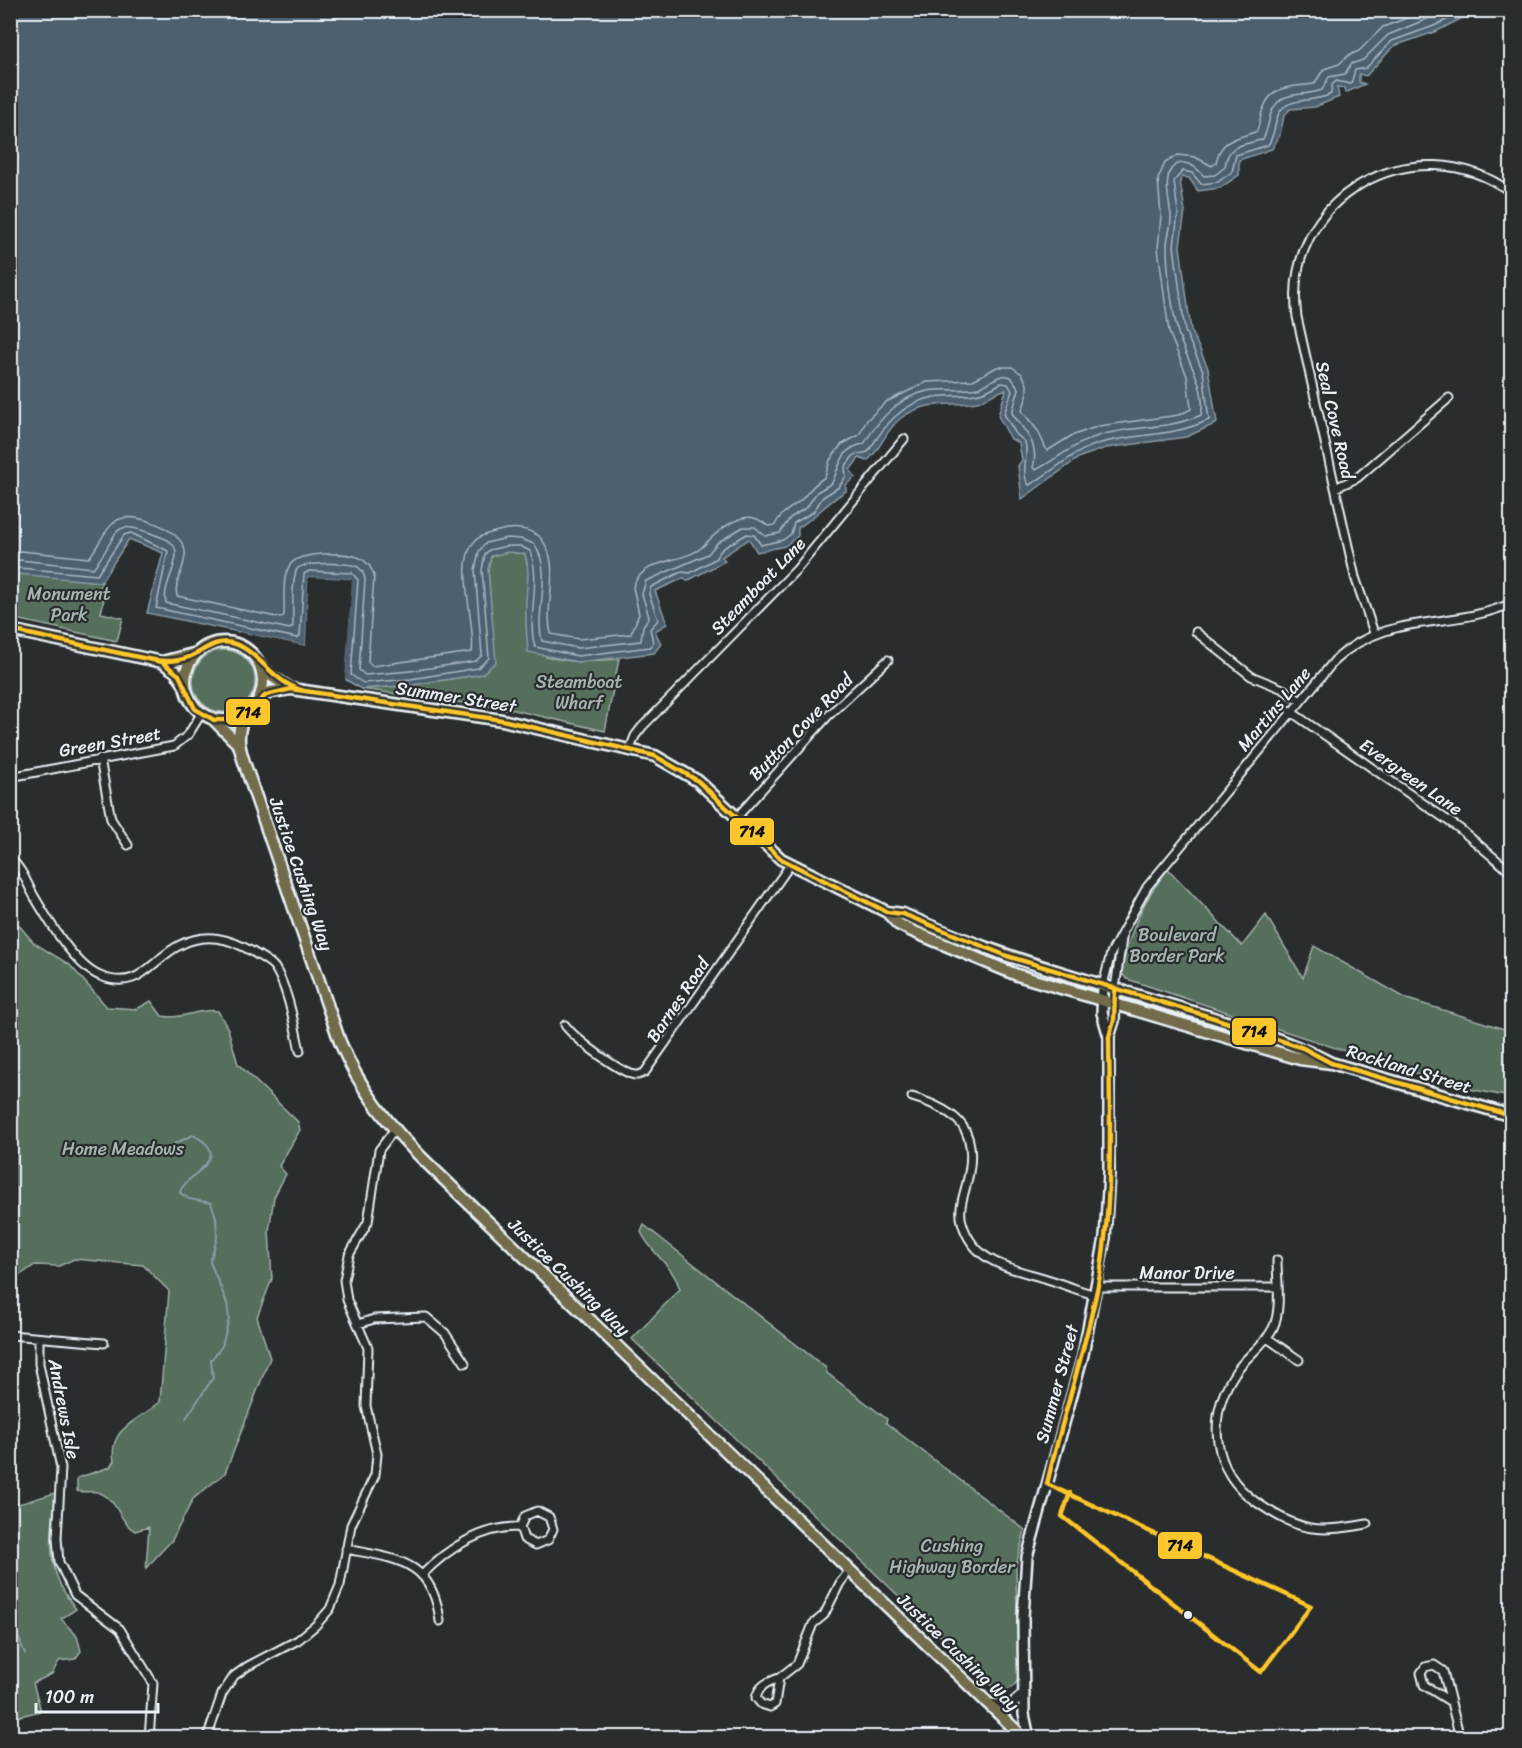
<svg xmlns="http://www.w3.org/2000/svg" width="1522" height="1748" viewBox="0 0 1522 1748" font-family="Sriracha,sans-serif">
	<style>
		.green { fill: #566e5b; stroke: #9fb0aa; stroke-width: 1.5 }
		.water { fill: #4d6170; stroke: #8b9ba6; stroke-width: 1.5 }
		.pier { fill: #2a2d2e }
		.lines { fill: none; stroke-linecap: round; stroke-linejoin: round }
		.shore { stroke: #aab7c2; stroke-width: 1.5 }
		.stream { stroke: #8b9ba6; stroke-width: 2 }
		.minor-casing { stroke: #e8f1f8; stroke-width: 11 }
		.tertiary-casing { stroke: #e8f1f8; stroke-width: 14 }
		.primary-casing { stroke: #e8f1f8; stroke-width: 15 }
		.minor { stroke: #2a2d2e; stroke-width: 7 }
		.tertiary { stroke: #2a2d2e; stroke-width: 9 }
		.primary { stroke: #726c4b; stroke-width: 10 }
		.bus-1-casing { stroke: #2a2d2e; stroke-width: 9 }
		.bus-1 { stroke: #ffc72c; stroke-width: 4.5 }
		.bus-dot { fill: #e8f1f8; stroke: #2a2d2e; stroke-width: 2 }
		.labels { text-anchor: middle; stroke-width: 4.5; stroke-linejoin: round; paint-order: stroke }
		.street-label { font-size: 18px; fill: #e8f1f8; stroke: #2a2d2e }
		.park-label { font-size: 18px; fill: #a6b6b1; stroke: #2a2d2e }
		.line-badge { stroke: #2a2d2e; stroke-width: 2 }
		.pale-badge-label { font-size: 16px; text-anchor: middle; font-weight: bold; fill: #111 }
	</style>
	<rect width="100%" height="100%" fill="#2a2d2e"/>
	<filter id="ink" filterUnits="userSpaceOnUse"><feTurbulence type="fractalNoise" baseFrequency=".0167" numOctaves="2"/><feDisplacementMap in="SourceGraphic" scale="12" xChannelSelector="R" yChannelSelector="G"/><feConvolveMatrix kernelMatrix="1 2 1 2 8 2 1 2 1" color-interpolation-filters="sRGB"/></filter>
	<g filter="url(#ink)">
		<path class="green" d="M508 552 525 553 546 657 578 662 619 659 605 731 514 710 361 689 412 685 482 674 495 662 488 570 491 556Z
			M18 573 102 582 97 597 104 599 101 613 123 618 117 641 11 618V585L16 584Z
			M193 681a31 31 0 1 1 62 0a31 31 0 1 1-62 0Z
			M1168 869 1242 946 1266 915 1303 978 1314 946 1407 999 1511 1031V1097L1469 1089 1375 1061 1127 979 1121 973C1129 933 1142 901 1168 869Z
			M11 916 34 943 70 965 107 1007 137 1009 151 1001 162 1016C181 1020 199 1008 218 1011L228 1029 238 1064 298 1122 300 1130 279 1166 286 1174 274 1197 269 1231 272 1279 257 1317 270 1358 225 1473 193 1499 172 1540 146 1568 149 1527 135 1531C119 1522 118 1500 100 1493 94 1490 85 1493 77 1491V1478L110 1467 114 1461C108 1428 138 1421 160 1402L169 1291 143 1265 74 1259 59 1266 35 1265 17 1277 11 1271Z
			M644 1225 826 1368 827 1373 887 1419 886 1423 1025 1530 1016 1565 1018 1679C1013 1690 1004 1694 993 1687L632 1339 680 1289C673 1265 651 1254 641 1232Z
			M55 1493C52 1540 43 1569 76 1609L61 1619 77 1636 81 1651 75 1659 59 1661 52 1674 33 1683 41 1711 11 1718V1498L19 1504Z"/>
		<path class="water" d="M11 11H1476L1437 31 1394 46 1366 76 1359 74V82L1365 84 1345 93 1344 88 1337 87 1339 97 1315 107 1290 109 1284 116 1280 135 1272 149 1239 160V175L1220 188 1198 191 1189 178 1183 177 1180 181 1185 211 1180 246 1191 330 1208 368 1217 423 1186 437 1106 448 1080 457 1022 499 1018 466 1022 460 1019 443 1011 439 998 416 1006 390C997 390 987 400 977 402 949 407 927 399 901 418 885 430 881 450 867 461L859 458 850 470 855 477 846 485V491C827 502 816 517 798 528V536L785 546 757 552 749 539 722 557 725 561 687 581 684 578 655 591 667 624 655 631 661 644 654 653 578 662 528 652C527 636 525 620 526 605 526 586 531 572 525 554L508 552 491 556 488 570 496 662 482 674 412 685 361 689 345 679 351 579 308 577 306 646 147 613 163 553 129 539 101 582 18 574 16 584 11 585Z"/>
		<path class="pier" d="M308 577 352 579 345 683 342 679 349 581 311 580 307 649 239 635V632L306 646Z"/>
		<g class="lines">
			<path class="shore" d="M10 553 21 551 89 558C98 547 104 529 116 521 132 509 183 530 185 551 187 566 173 582 177 596L281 618 284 615C285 601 281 578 290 565 299 551 346 552 360 558 368 562 372 568 374 576L368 662 372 666 472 652C477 623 452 560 477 539 483 534 491 533 498 531 512 527 527 528 539 536 564 563 543 603 551 634L579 639 631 634 639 614 633 587C642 557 686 563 702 547 713 536 727 522 743 518 753 515 761 520 768 526L775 525C781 512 789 510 800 501 809 492 813 484 825 477L830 460 841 445 859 435 867 420 886 402 927 382 973 380 997 367H1012L1022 374 1027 384V396L1022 411 1038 431 1047 451 1071 436 1099 426 1179 415 1191 409 1187 376 1169 332 1158 248 1161 216 1158 179 1165 163 1178 155 1195 157 1212 166 1216 163C1220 138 1237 139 1257 131 1260 123 1260 115 1264 107 1273 84 1294 87 1314 84L1324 69 1339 64 1349 55 1359 51 1383 27 1428 10
				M10 563 20 560 93 568C122 535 106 515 158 536 167 539 176 543 176 554 176 569 162 588 166 603L290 629 293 626C293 614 291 579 297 569 303 562 349 562 358 567 362 570 364 574 365 579L359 670 365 675 410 671 476 661 482 655 475 570 479 551 486 543 507 538 521 539 534 544C554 572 534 611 542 641L578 648 641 641 643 626 649 617 642 594 646 581 708 554 717 543 743 527H755L765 536 780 533 790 518 807 507 817 492 832 483C840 466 841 447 864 444 879 418 903 392 936 390 949 389 964 391 978 388 990 384 998 372 1011 377L1019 389 1012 413C1024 431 1040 443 1033 468L1036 470C1059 458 1076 442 1101 435 1134 425 1169 430 1201 415 1208 386 1185 359 1178 333 1172 308 1167 272 1167 246 1167 236 1172 225 1171 215 1169 202 1163 176 1173 167 1185 157 1197 168 1204 176L1215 175 1225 167C1228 142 1243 146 1263 139 1268 130 1268 121 1272 111 1281 89 1305 97 1322 90L1329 77 1345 74 1351 64 1363 60 1388 35 1449 10
				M10 578 13 571 19 568 97 575 124 535 131 533 168 551 156 608 297 638 300 636 304 574 309 571 352 573 358 580 351 675 363 683 411 679 478 668 489 658 482 570 485 554 489 550 507 546H520L530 551C542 582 526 616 535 647L578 656 650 647 653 642 650 629 658 620 649 594 651 587 681 572 690 573 715 559 722 549 747 534 754 535 761 545 783 540 791 534 794 523 813 512 823 497 839 487 846 476 845 467 854 455 868 452C884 426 901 403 934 397 962 393 975 400 1001 383L1008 384 1012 391 1004 414 1016 434 1025 442C1029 456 1020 474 1029 485 1055 471 1074 449 1105 442 1143 433 1171 437 1209 420L1203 371 1185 331 1174 246 1178 213 1174 181 1183 171 1192 173 1201 184 1218 182 1232 172 1236 155 1268 145C1275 135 1274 124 1279 113 1288 96 1315 103 1331 94L1332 85 1336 81 1351 84 1355 70 1366 68 1392 41 1434 26 1466 10"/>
			<path class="stream" d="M174 1144 193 1135C239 1158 181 1176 180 1193L189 1199 211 1203 216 1217 217 1238 210 1262 227 1303 229 1319 222 1346 211 1360 213 1378 186 1418
				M10 1615 25 1654"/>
			<g class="minor-casing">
				<path id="minor" d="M1335 488 1357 478 1449 398
					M1196 632 1251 676 1283 689 1299 700
					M1374 633 1355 577 1297 317C1280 197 1416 122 1512 193
					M1290 711 1460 829 1512 873
					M630 749 635 736 642 727 797 569 904 439
					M100 759 111 819 128 845
					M10 777 174 746 188 735 201 714
					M737 817 828 716 888 660
					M10 858C23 870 26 882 34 896 48 920 75 966 100 976 140 992 150 960 180 945 206 932 229 938 253 952 260 957 270 961 275 968 289 991 294 1025 300 1051
					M1103 985 1111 953 1147 887 1335 660C1389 610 1450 631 1512 603
					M1115 989 1123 931
					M565 1025C575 1039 615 1068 631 1074 637 1076 640 1075 645 1072L790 865
					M912 1097C959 1111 980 1130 967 1182 964 1195 958 1209 962 1222 973 1263 1010 1268 1044 1278 1061 1283 1078 1291 1096 1295
					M1277 1260C1277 1281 1282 1309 1273 1328 1264 1346 1245 1357 1235 1373 1206 1417 1212 1471 1256 1502 1300 1532 1316 1533 1367 1524
					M1097 1287H1277
					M358 1324 374 1319 426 1317 445 1333 465 1363
					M10 1335 104 1343
					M39 1338V1364L61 1468 57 1538 59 1562 75 1595 120 1629 153 1683 149 1738
					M1267 1338 1299 1360
					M346 1549C397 1559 433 1560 440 1621
					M423 1574C448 1548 483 1526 520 1527L524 1539 536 1545 548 1540 553 1529 549 1517 537 1511 525 1516 520 1527
					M779 1678C768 1682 759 1685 756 1698L761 1704 770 1707 775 1704 779 1678 797 1664 813 1624 824 1615 840 1583 850 1570
					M1451 1702 1424 1685 1421 1673 1425 1667 1434 1665 1443 1671 1460 1738
					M207 1738 222 1694 234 1676 248 1666 298 1640 316 1625 330 1609 340 1585 351 1525 375 1475 377 1454 366 1406 368 1348 347 1300 344 1280 349 1255 368 1222 379 1150 394 1130"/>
			</g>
			<g class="tertiary-casing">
				<path id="tertiary" d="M1103 985 1102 1013 1109 1037
					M989 1704 1010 1706 1024 1694
					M1029 1738 1024 1714 1023 1617 1027 1557 1083 1355 1105 1238 1109 1174V1037L1114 1021 1115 989"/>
			</g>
			<g class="primary-casing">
				<path id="primary" d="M10 630 162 662 197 653
					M185 681a39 39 0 1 1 78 0a39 39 0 1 1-78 0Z
					M162 662 176 672 184 684
					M261 666 271 676 291 689
					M260 698 271 692 291 689 502 720 655 756 698 781 781 859 887 912 903 914C986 952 1072 976 1159 1002 1217 1019 1278 1035 1331 1063
					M245 715C234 735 240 751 247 771L340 1042C360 1090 389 1126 426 1162L1024 1738
					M214 720 238 744
					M887 912 898 924 912 931 1017 975 1300 1059 1331 1063 1512 1116"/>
			</g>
			<use href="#minor" class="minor"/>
			<use href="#tertiary" class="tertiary"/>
			<use href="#primary" class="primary"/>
			<g class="bus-1-casing">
				<path id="bus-1" d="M10 630 162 662 179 675 195 709 214 720H231L245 715 266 695 291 689 502 720 655 756 698 781 781 859 887 912 903 914 1007 956 1214 1018 1303 1048 1331 1063 1512 1116
					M148 659C162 662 176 662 189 657 204 651 215 639 232 643 259 650 269 681 304 691
					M1047 1484C1063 1414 1087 1346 1100 1275 1113 1197 1110 1116 1109 1037L1114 1021 1115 989
					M1049 1485 1311 1606
					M1070 1493 1062 1516 1261 1672 1311 1606"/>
			</g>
			<use href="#bus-1" class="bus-1"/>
		</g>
	</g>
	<circle class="bus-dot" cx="1188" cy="1615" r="5"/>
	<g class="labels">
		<g class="street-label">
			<text transform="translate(1335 420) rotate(77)" y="6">Seal Cove Road</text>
			<text transform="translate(758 586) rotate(-46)" y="6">Steamboat Lane</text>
			<text transform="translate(456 697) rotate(9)" y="6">Summer Street</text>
			<text transform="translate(1274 709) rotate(-50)" y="6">Martins Lane</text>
			<text transform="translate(801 727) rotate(-46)" y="6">Button Cove Road</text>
			<text transform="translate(110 742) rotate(-10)" y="6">Green Street</text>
			<text transform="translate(1411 777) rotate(35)" y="6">Evergreen Lane</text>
			<text transform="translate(301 874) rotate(71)" y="6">Justice Cushing Way</text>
			<text transform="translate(678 1000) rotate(-56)" y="6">Barnes Road</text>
			<text transform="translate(1409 1069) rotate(17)" y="6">Rockland Street</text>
			<text x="1187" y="1279">Manor Drive</text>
			<text transform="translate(569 1277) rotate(44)" y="6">Justice Cushing Way</text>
			<text transform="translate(1057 1384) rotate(-75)" y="6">Summer Street</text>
			<text transform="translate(64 1409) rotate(79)" y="6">Andrews Isle</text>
			<text transform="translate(958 1652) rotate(44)" y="6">Justice Cushing Way</text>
		</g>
		<g class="park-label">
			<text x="69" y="600">Monument<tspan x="69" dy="21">Park</tspan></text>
			<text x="579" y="688">Steamboat<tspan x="579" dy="21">Wharf</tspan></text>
			<text x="1177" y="941">Boulevard<tspan x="1177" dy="21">Border Park</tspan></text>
			<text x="123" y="1155">Home Meadows</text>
			<text x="952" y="1552">Cushing<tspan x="952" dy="21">Highway Border</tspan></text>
		</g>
	</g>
	<g class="line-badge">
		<rect x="225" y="698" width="46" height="28" rx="6" fill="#ffc72c"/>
		<rect x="729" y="817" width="46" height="29" rx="6" fill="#ffc72c"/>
		<rect x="1231" y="1017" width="46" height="29" rx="6" fill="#ffc72c"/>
		<rect x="1157" y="1531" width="46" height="29" rx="6" fill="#ffc72c"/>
	</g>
	<g class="pale-badge-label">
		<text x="248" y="718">714</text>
		<text x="752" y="837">714</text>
		<text x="1254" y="1037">714</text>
		<text x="1180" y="1551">714</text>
	</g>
	<rect width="1522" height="1748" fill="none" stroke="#2a2d2e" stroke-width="36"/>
	<rect x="18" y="18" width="1486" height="1712" fill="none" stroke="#e8f1f8" stroke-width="2" filter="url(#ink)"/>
	<path d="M36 1703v9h122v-9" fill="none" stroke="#e8f1f8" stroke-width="3"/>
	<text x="45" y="1703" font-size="18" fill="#e8f1f8" stroke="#2a2d2e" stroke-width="4.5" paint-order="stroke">100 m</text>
</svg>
